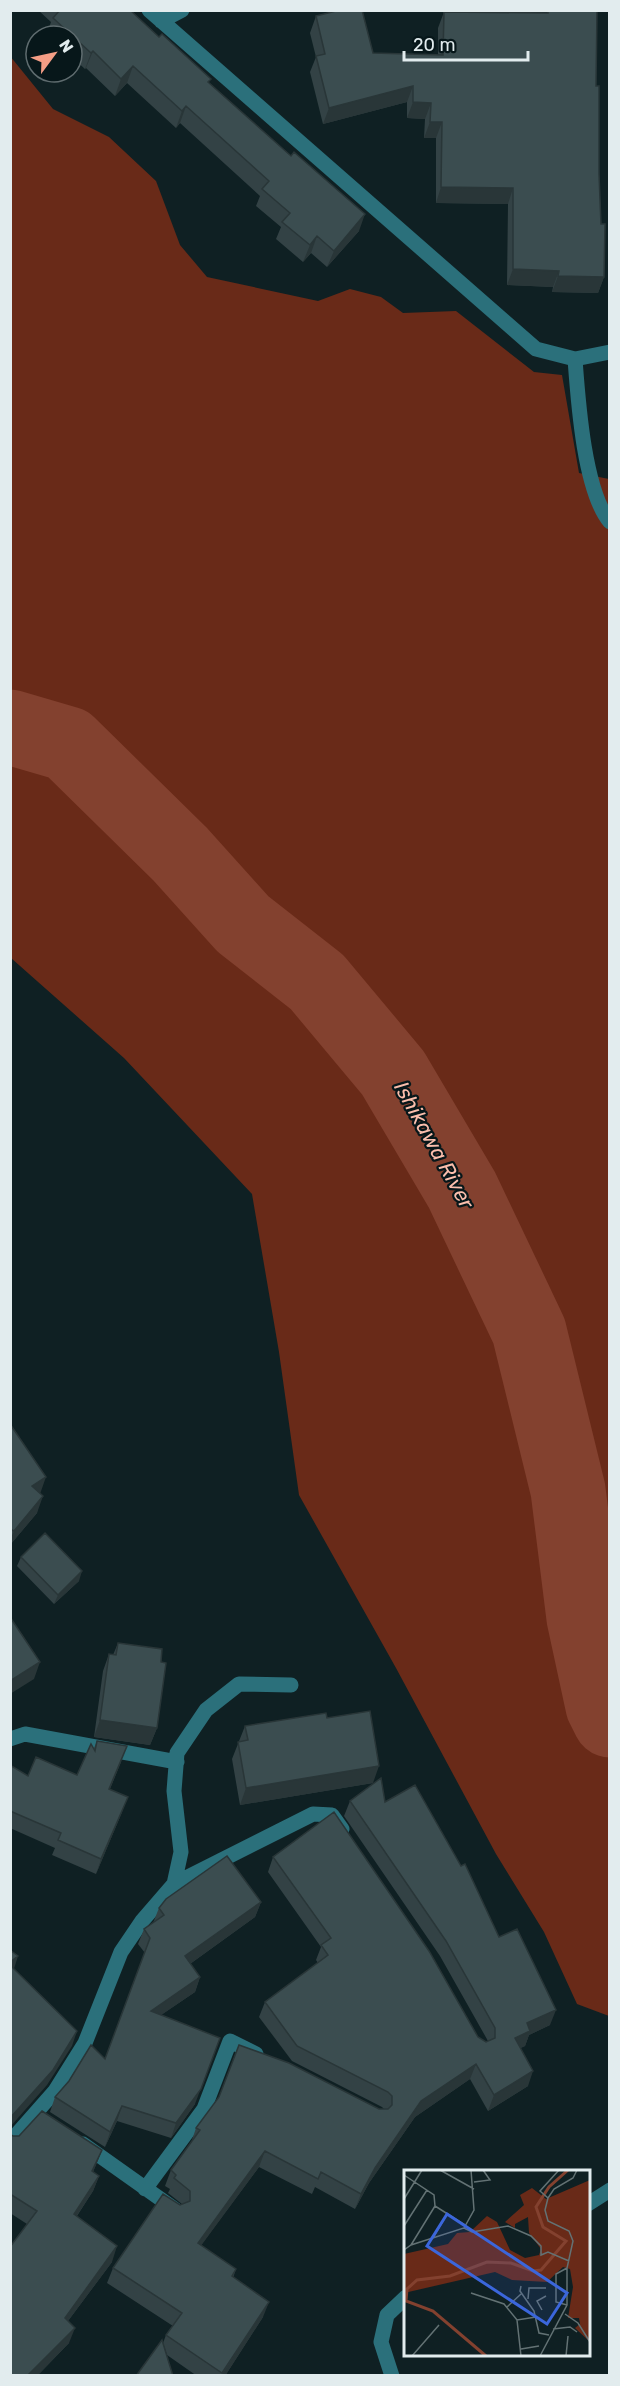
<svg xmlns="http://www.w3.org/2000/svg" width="620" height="2386" viewBox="0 0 620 2386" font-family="Rubik,sans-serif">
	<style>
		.forest { fill: #692a18 }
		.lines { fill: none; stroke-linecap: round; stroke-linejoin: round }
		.river { stroke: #83412f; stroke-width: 75 }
		.minor { stroke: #2b707b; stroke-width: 15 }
		.wall { fill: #334245 }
		.shaded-wall { fill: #293638 }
		.building { fill: #3b4d50; stroke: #293638; stroke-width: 1.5 }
		.labels { text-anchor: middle; stroke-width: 4.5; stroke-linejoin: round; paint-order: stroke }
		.water-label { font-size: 21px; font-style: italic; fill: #fbbeac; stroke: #07171a }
		.inset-river { fill: none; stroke: #83412f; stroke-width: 3 }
		.inset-road { fill: none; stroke: #637274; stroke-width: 1.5 }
		.view { fill: #3b66db; fill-opacity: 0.15; stroke: #3b66db; stroke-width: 3 }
		.inset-edge { fill: none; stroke: #e2ecee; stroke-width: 3 }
	</style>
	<rect width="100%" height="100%" fill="#0f2023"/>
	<path class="forest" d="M10 56 53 109 109 137 156 181 180 245 207 277 318 301 350 289 381 297 403 313 456 311 534 372 562 375 579 473 609 479V2016L577 2004 544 1932 496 1854 396 1668 299 1495 279 1352 252 1194 124 1058 11 958Z"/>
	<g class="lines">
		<path class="river" d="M10 727 68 744 180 854 243 924 317 982 393 1073 462 1190 529 1331 568 1490 584 1618 603 1706 610 1720"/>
		<path class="minor" d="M149 10 536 349 575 359 610 352
			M161 21 182 10
			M575 359C578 400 584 491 610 522
			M10 1739 25 1734 177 1762
			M174 1884 313 1814 332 1815 342 1829
			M10 2142 55 2091 85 2043 121 1952 142 1921 174 1884 181 1852 174 1791 177 1753 206 1710 239 1684 291 1685
			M83 2144 176 2210
			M145 2189 204 2109 230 2041 256 2054
			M588 2204 610 2190
			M392 2376 381 2342 387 2315 406 2297"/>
	</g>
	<path class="wall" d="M38 10H130L209 83 359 231 327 267 311 253 303 262 276 239 281 227 256 206 260 196 180 123 176 128 127 83 115 96 86 68 85 69 72 57V36H48L47 34 51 22Z
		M548 10 596 86 601 224 604 277 598 293 552 292 553 287 507 285 508 204 436 203V138H424L425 119 407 118V102L323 124 310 72 316 57 310 33 316 16 373 53 438 55V28L444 12 547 13Z
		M10 1424 40 1493 37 1513 10 1545Z
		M21 1557 79 1581 54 1604 17 1566Z
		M118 1643 161 1662 157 1728 150 1745 94 1737 103 1671 109 1654 113 1655Z
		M327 1718 373 1783 240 1805 232 1759 245 1726Z
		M97 1741 121 1762 110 1789 122 1812 96 1874 52 1855 55 1848 10 1828V1765L28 1776 77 1775 94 1748Z
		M350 1801 385 1802 499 1937 550 2025 529 2035 525 2046 520 2048 528 2086 488 2111 470 2079 415 2117 369 2183 355 2209 315 2187 312 2194 259 2167 201 2245 236 2269 233 2278 263 2317 225 2376H197L167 2355 163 2343 166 2335 173 2326 107 2283 113 2268 182 2204 168 2193 170 2189 165 2186 171 2170 191 2143 196 2128 384 2109 382 2107 292 2061 259 2017 265 2002 318 1963 316 1960 321 1947 268 1872 273 1857 478 2037 486 2042 488 2041 440 1956 344 1816Z
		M261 1902 255 1917 190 1964 200 1977 195 1992 161 2015 195 2104 171 2138 117 2121 105 2147 50 2112 55 2097 105 2059 145 1953 138 1944 144 1929 153 1923 159 1908Z
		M10 2134 13 2136 102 2150 93 2172 99 2176 93 2191 77 2216 112 2262 68 2321 69 2343 37 2376H10L27 2224 10 2213Z"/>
	<path class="shaded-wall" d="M93 51 86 68 85 69 91 53Z
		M133 66 127 83 115 96 121 79Z
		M413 86 407 102 323 124 329 108Z
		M413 102 431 103 425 119 407 118Z
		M186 106 180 123 176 128 182 111Z
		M430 122H442L436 138H424Z
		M441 187 513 188 508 204 436 203Z
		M365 214 359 231 327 267 334 251Z
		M317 236 311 253 303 262 310 245Z
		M513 269 559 271 553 287 507 285Z
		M558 276 604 277 598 293 552 292Z
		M46 1477 40 1494 32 1486Z
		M43 1496 37 1513 10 1545V1540L14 1531Z
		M82 1571 79 1581 54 1604 58 1595Z
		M40 1662 34 1679 10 1694V1681Z
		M100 1720 157 1728 150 1745 94 1737Z
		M379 1766 373 1783 240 1805 246 1788Z
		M128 1797 122 1812 96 1874 101 1859Z
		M261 1902 255 1917 180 1971 185 1956Z
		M18 1956 13 1972 10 1973V1962Z
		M200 1977 195 1992 145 2026 151 2011Z
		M556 2010 550 2025 529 2035 525 2046 509 2054 515 2038 527 2023Z
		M77 2031 72 2046 47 2085 10 2127V2118Z
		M220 2038 195 2104 171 2138 176 2123Z
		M476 2064 470 2079 415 2117 369 2183 355 2209 361 2194 375 2168 421 2101Z
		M533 2071 528 2086 488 2111 494 2095Z
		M122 2106 117 2121 105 2147 110 2132Z
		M102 2150 96 2165 86 2187 92 2171Z
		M265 2151 259 2167 192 2258 198 2243Z
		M99 2176 93 2191 68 2229 74 2214Z
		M117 2246 112 2262 59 2333 65 2318Z
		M269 2302 263 2317 225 2376H221Z
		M75 2328 69 2343 37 2376H27Z"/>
	<path class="building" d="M60 10H130L159 37 162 34 211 79 208 82 291 156 294 152 365 214 334 251 317 236 310 245 282 222 290 213 262 189 269 181 186 106 182 111 133 66 121 79 93 51 91 53 53 18Z
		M340 10H362L373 53 443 55 444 12 548 13V10H597L596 86H599V174L601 224H605L604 277 558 276 559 271 513 269V188L441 187 442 122H430L431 103 413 102V86L329 108 316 56 325 54 316 16Z
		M10 1424 46 1477 32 1486 43 1496 14 1531 10 1529Z
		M45 1533 82 1571 58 1595 21 1557Z
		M10 1617 40 1662 10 1681Z
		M118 1643 162 1649 161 1662 166 1663 157 1728 100 1720 109 1654 116 1655Z
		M370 1711 379 1766 246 1788 238 1742 248 1740 245 1726 326 1713 327 1718Z
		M97 1741 127 1746 109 1789 128 1797 101 1859 58 1840 61 1833 10 1811V1765L28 1776 36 1757 77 1775 91 1744 95 1751Z
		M381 1778 385 1802 415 1785 461 1866 465 1864 499 1937 517 1929 556 2010 527 2023 530 2031 515 2038 533 2071 494 2095 476 2064 421 2101 375 2168 361 2194 321 2172 318 2179 265 2151 198 2243 236 2269 232 2276 269 2302 222 2373 166 2335 182 2313 113 2268 163 2194 180 2205 190 2201V2191L174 2178 176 2175 171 2170 200 2130 196 2128 219 2097 239 2045 289 2063 379 2109H388L392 2105V2096L388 2092 297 2046 265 2002 328 1955 321 1945 331 1938 273 1857 334 1812 429 1951 478 2037 486 2042 495 2038V2028L446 1941 350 1801Z
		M227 1856 261 1902 185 1956 200 1977 151 2011 220 2038 201 2089 176 2123 122 2106 110 2132 55 2097 69 2081 91 2045 105 2059 150 1938 144 1929 164 1915 159 1908 166 1899Z
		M10 1950 18 1956 10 1962Z
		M10 1965 77 2031 53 2070 10 2118Z
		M42 2111 102 2150 92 2171 99 2176 74 2214 117 2246 65 2318 75 2328 27 2376H10V2247L37 2211 10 2194V2134L13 2136H19Z
		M162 2340 173 2376H136Z"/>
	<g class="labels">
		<g class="water-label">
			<text transform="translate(434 1145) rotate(61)" y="7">Ishikawa River</text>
		</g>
	</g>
	<g transform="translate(404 2170)">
		<rect width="186" height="186" fill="#0f2023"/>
		<path d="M186 10V172L171 158 176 154 175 148H164L169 117 166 99 159 97 143 112 108 110 91 102 0 123V84L44 74 53 63 66 62 83 46 93 52 106 80 121 88 135 85 137 79 125 63 124 47 111 54V58L101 52 120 35 116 25 128 18 142 29Z" fill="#692a18"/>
		<path class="inset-river" d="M82 186 29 141 2 131 3 119 13 110 46 106 83 92 107 93 129 101 137 100 162 71 139 57 132 37 145 17 164 0"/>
		<path class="inset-road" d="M36 0 70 19M0 5 30 25 31 36 61 55M70 12 86 10 79 0M144 28 150 19 169 8 173 0M0 29 18 0M0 56 23 20M60 58 68 62 104 56 127 66 137 76V85L144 82 165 91M29 68 43 44M7 75 31 36M0 80 7 75 60 58 70 40 67 0M163 98 152 104V132L163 135M117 116 116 121 130 141 135 163 145 165M67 123 100 134 113 150 132 147M124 129 125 118H142M103 137 117 124M138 140 133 131 142 126M161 144 174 153 186 172M113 150 117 186M149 159 166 157 173 162M117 179 135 176M8 186 35 155M136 186 163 135V98L169 71 165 61 144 51 141 40 144 28 136 21 155 0M162 186 164 166"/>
		<path class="view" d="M43 44 163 123 143 154 23 76Z"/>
		<rect width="186" height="186" class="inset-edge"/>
	</g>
	<rect width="620" height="2386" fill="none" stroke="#e2ecee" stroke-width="24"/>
	<g transform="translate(54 54) rotate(57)"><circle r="28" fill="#07171a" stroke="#5f6c6f" stroke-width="1.5"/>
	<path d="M0-4.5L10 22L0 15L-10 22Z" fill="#f49e86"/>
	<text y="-9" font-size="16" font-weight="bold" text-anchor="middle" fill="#e2ecee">N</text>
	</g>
	<path d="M404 51v9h124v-9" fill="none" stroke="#e2ecee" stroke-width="3"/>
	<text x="413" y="51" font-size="18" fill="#e2ecee" stroke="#07171a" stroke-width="4.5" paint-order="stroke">20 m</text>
</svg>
